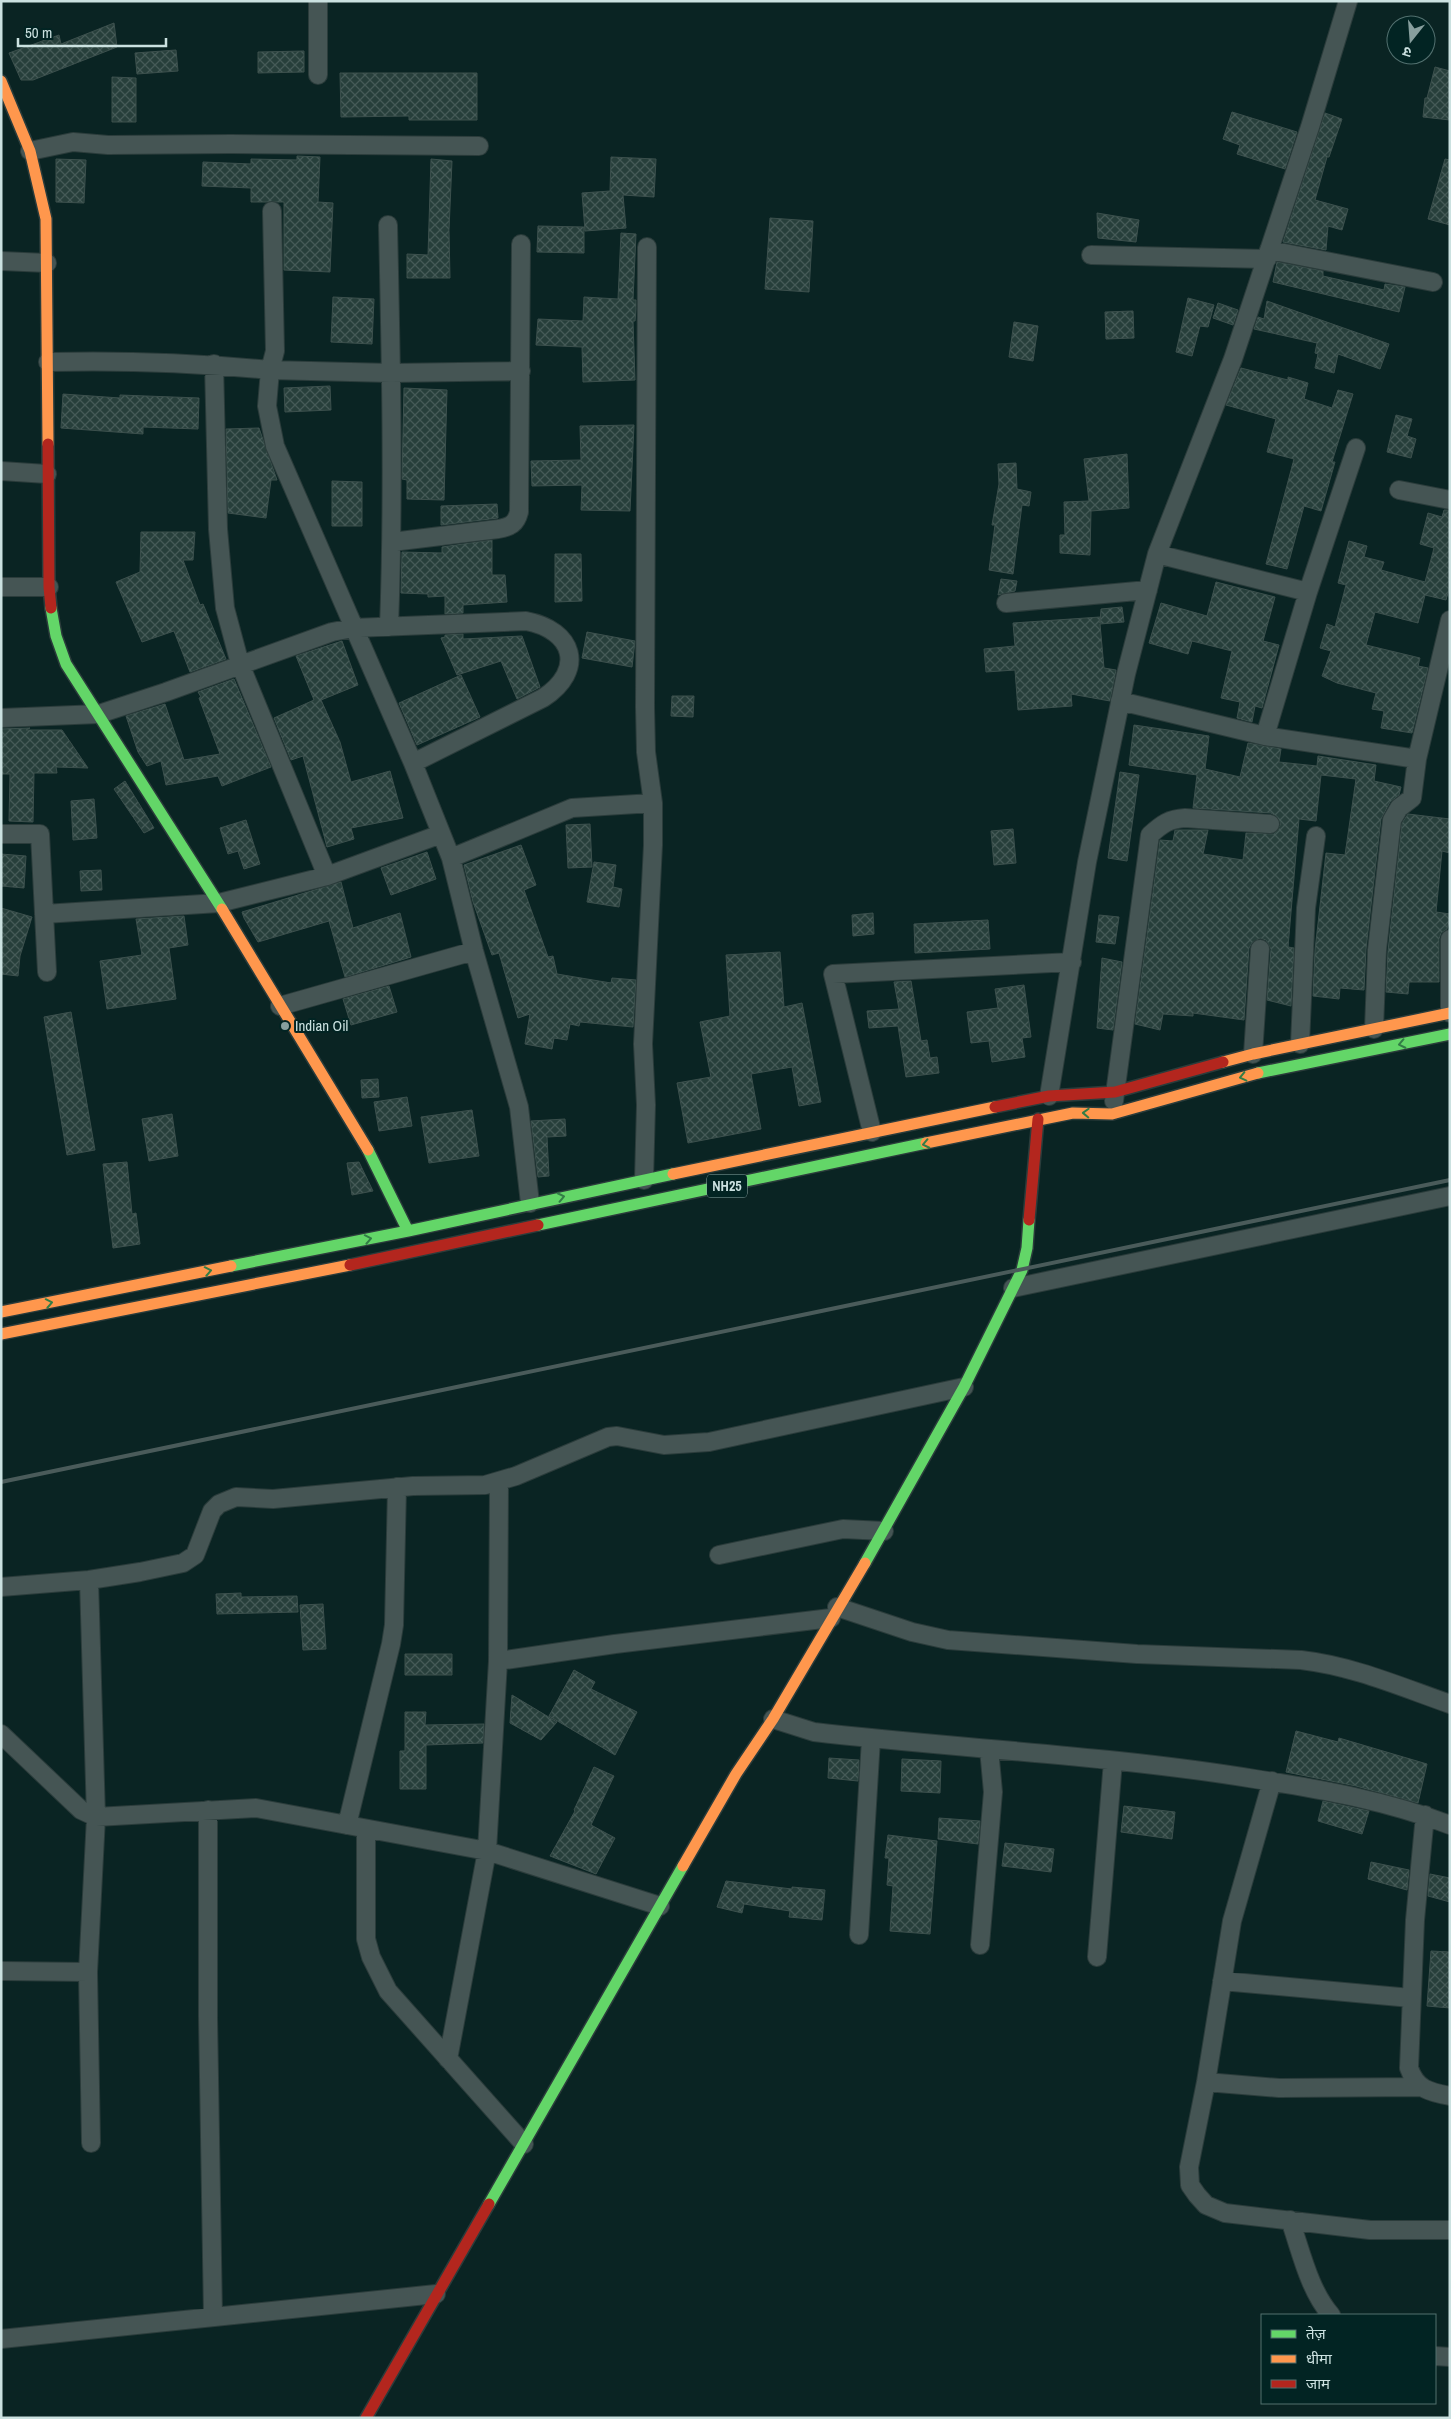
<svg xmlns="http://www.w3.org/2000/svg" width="1451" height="2419" viewBox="0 0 1451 2419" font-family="'Archivo Narrow','Noto Sans Devanagari',sans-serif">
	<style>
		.building { fill: url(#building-cross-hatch); stroke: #3c504d }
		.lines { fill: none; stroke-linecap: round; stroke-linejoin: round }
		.street-casing { stroke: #2b3c3b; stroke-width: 20 }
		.fast-casing { stroke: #2b3c3b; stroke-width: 14 }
		.slow-casing { stroke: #2b3c3b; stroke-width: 14 }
		.jam-casing { stroke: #2b3c3b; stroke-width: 14 }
		.street { stroke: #455554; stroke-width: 18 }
		.fast { stroke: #63d668; stroke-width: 11 }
		.slow { stroke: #ff974d; stroke-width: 11 }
		.jam { stroke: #b3261e; stroke-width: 11 }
		.rail { stroke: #4a5b5a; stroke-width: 4 }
		.oneway { stroke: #327d46 }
		.poi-dot { fill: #879f9e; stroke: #022423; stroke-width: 2 }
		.labels { text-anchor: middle; stroke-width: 4; stroke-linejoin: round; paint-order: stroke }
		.shield { fill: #022423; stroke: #8fa8a7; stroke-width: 1 }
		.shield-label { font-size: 14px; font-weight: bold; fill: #cbe1e0 }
		.poi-label { font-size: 15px; fill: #cbe1e0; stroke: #022423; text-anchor: start }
	</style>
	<defs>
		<pattern id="building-cross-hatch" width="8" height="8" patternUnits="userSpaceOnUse" patternTransform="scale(1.25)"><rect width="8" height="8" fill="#273f3b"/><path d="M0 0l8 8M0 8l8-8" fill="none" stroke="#455a57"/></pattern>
	</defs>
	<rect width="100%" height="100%" fill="#0a2423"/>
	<path class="building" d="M114 23 117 47 33 80H21L9 53 59 35 61 44Z
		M176 50 178 71 137 74 135 53Z
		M304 51V72L258 73V52Z
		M1435 67 1450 71V120L1423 117 1425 98H1427Z
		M340 73H477V120H409V116L341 117Z
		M112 77 136 78V122H112Z
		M1232 112 1297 132 1285 169 1237 154 1240 145 1223 139Z
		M1325 113 1342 119 1329 157H1327L1315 200 1348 209 1342 230 1328 226 1326 250 1283 242Z
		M297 156 320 157 318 202 333 203 330 272 284 270V202H251V188L202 186 203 162 251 164V159L297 160Z
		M611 157 656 159 654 197 623 195 626 228 585 231 582 193 610 191Z
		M56 159 86 160 84 203 56 202Z
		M431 159 452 161 449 230 450 278H407V254L428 255Z
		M1445 159 1450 160V225L1428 219Z
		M1097 213 1139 220 1136 242 1098 238Z
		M770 218 813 221 809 292 765 289Z
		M538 226 584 227V253L537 252Z
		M621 233 636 234 633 300H636V309L635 321H633L635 380 583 382 582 347 536 345 538 319 583 321 584 297 618 299Z
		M1277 262 1323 271V276L1384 290 1385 284 1405 287 1399 312 1273 282Z
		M333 297 374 299 372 344 331 342Z
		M1188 298 1214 305 1208 327 1200 326 1192 356 1176 352Z
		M1267 301 1389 344 1380 369 1338 354 1334 373 1315 368 1318 354 1315 353 1317 343 1254 329 1258 317 1264 319Z
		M1218 303 1238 310 1233 325 1213 318Z
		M1133 311 1134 338 1106 339 1105 312Z
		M1014 322 1038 326 1033 361 1009 357Z
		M1241 368 1288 380V377L1308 383 1304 399 1332 408 1338 390 1353 394 1332 462H1335L1321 511 1304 506 1287 569 1266 564 1294 459 1267 452 1276 419 1226 405Z
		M330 386 331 410 285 412 284 388Z
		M404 388 447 390 444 500 407 499V480L402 479Z
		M63 394 120 398V395L199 398 198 429 143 427V434L61 428Z
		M1396 415 1412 419 1407 436 1416 439 1411 458 1387 452Z
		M634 425 630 511 581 510 582 485 532 486 531 461 581 460 580 426Z
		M259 428 277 480H271L266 518 228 513 226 429Z
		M1127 454 1129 508 1091 511 1090 555 1060 553V535H1065L1064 502 1089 501 1084 459Z
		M1016 463 1017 489 1031 492 1029 506 1022 505 1013 574 989 570 995 525H992L999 484 998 464Z
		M332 481 362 482V526H332Z
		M497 504 498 518 441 525V506Z
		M1444 510H1450V586L1446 600 1425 595 1418 623 1375 612 1366 645 1420 658 1418 666 1428 668 1412 733 1381 728 1384 711 1372 709 1376 693 1337 683 1322 676 1331 651 1320 648 1327 624 1335 627 1346 585 1338 583 1349 541 1367 546 1364 557 1384 562 1381 570 1425 582 1434 548 1420 544 1428 513 1442 517Z
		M141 532H195L193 560H183L200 605 203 604 226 659 190 672 174 631 142 642 116 582 140 572Z
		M492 540V575H505L507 602 463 605V613L445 614V596L428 597V594L401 593 402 552 442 553V547Z
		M555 554H581L582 601 555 602Z
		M1001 579 1017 581 1015 591 998 595Z
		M1216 582 1275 597 1263 641 1279 645 1262 708 1255 706 1252 722 1237 718 1240 702 1221 698 1232 651 1192 641 1188 654 1149 643 1161 603 1207 616Z
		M1122 607 1124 622 1100 624 1104 668 1116 670 1110 701 1071 694 1072 706 1018 710 1015 670 986 672 984 649 1015 646 1013 623 1100 617V623L1101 609Z
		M587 632 635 641 632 667 582 658Z
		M463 634V639L522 636 540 687 517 699 501 661 457 675 441 638 445 637V635Z
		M342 641 358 685 321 700 340 742 351 782 390 771 403 818 351 828 354 839 327 847 303 756 291 760 274 718 314 700 296 656Z
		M461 675 480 717 417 745 399 703Z
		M234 679 271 767 222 786 218 776 166 785 161 761 147 766 138 752 126 716 165 704 184 760 220 754 199 698 201 697 198 692Z
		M672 696H694L693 717 671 716Z
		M1134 725 1209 736 1205 769 1240 777 1248 743 1281 749 1279 762 1317 766 1318 756 1376 765 1374 781 1401 787 1399 795 1390 802 1381 819 1366 949 1364 990 1340 988 1339 999 1313 996 1315 950 1326 853 1345 855 1356 779 1321 775 1316 821 1299 819 1288 947 1294 948 1291 1006 1267 1000 1271 949 1266 940 1260 938 1252 943 1249 948 1244 1020 1193 1013V1016L1163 1014 1160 1030 1135 1024 1160 840 1173 841 1175 830H1208L1203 854 1243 860 1246 833 1274 834 1281 824 1276 816 1271 813 1193 808 1197 775 1129 765Z
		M30 728 26 730H62L88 768 56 767 57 773H34L33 822 9 821 10 774H1V729Z
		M1120 772 1139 775 1127 861 1108 858Z
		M125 781 154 828 144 833 114 789Z
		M94 799 97 838 73 840 71 801Z
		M1408 814 1450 819V853L1442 851 1436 912 1450 914V918L1447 929 1441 933 1439 939V982H1409L1408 994 1386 992 1388 951 1402 823Z
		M246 820 260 864 244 869 238 851 228 854 220 828Z
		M590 824 592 867 568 868 566 825Z
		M1013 829 1016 863 994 865 991 831Z
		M521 845 536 885 524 890 548 957 553 956 557 974 611 983 612 978 636 980 633 1027 580 1022 579 1026 570 1024 567 1040 554 1038 552 1049 525 1044 530 1014 518 1018 499 953 492 955 473 902 464 865Z
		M427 852 436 879 391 895 381 868Z
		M1 854 26 856 24 888 1 886Z
		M594 862 616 865 613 887 622 889 619 907 587 902Z
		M101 870 102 890 81 891 80 871Z
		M341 882 353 928 400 913 411 957 345 977 329 921 258 942 244 918 242 912Z
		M1 908 32 917 20 956 18 976 1 974Z
		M873 913 874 934 853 936 852 915Z
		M1099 915 1119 917 1115 944 1096 942Z
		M184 916 188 945 169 948 176 999 107 1009 100 961 142 955 136 919Z
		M988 920 990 949 915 953 914 924Z
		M780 952 784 1007 802 1003 821 1102 799 1106 792 1067 751 1074 761 1129 688 1143 677 1083 711 1077 700 1022 730 1016 726 955Z
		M1102 958 1122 962 1113 1030 1097 1028Z
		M911 981 921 1041 927 1040 930 1058 937 1057 939 1073 906 1077 898 1026 869 1028 867 1011 899 1009 894 982Z
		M1024 985 1031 1037 1022 1038 1025 1057 992 1062 989 1041 971 1043 967 1012 998 1008 995 989Z
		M389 986 397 1012 351 1025 343 999Z
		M71 1012 95 1150 67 1155 44 1017Z
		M378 1079 379 1097 362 1098 361 1080Z
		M407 1097 412 1126 379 1131 374 1102Z
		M472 1110 479 1156 429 1163 421 1117Z
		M172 1114 178 1156 149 1161 142 1119Z
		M565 1119 566 1136 547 1137 549 1176 538 1177 531 1121Z
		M127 1162 132 1214 136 1213 140 1244 113 1248 103 1164Z
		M359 1162 373 1191 352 1195 347 1163Z
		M241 1593V1597L297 1596 298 1612 217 1614 216 1594Z
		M323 1604 326 1649 303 1650 300 1605Z
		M405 1654H452V1675H405Z
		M574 1670 595 1682 591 1689 637 1712 615 1755 549 1716Z
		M512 1695 557 1722 541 1740 510 1723Z
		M405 1712H426L425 1725 484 1724 483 1743 426 1745V1789H400V1751H405Z
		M1296 1731 1338 1742 1339 1738 1427 1764 1418 1803 1356 1786 1286 1772Z
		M829 1758 859 1760 858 1781 828 1778Z
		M902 1759 941 1761 940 1793 901 1791Z
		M594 1767 614 1776 591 1825 615 1838 596 1874 550 1856 575 1811 574 1810Z
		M1323 1801 1369 1811 1362 1834 1318 1821Z
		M1124 1806 1175 1812 1172 1839 1121 1832Z
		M939 1818 980 1821 978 1844 938 1839Z
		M888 1835 937 1841 930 1934 890 1931 893 1886 887 1885 889 1858H885Z
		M1005 1843 1054 1849 1051 1872 1002 1866Z
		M1371 1862 1409 1870 1407 1890 1368 1879Z
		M1430 1874 1450 1878V1902L1428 1896Z
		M726 1881 792 1889V1887L825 1890 822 1920 789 1917 790 1911 744 1904 742 1913 717 1907Z
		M1431 1951 1450 1952V2008L1427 2006Z"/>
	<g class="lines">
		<g class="street-casing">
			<path id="street" d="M318 1V75
				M30 151 73 142 108 145 231 144 479 146
				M272 211 275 351 270 370 391 373 521 371
				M388 225C391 359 394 493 389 627
				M1269 250 1433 282
				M1091 255 1267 259
				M1 261 47 263
				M48 362C123 360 196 363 270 370L267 406 275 446 413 763 451 858 474 951 519 1107 530 1203
				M214 364 218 529 225 608 240 664 327 876
				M1 471 47 474
				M1399 490 1450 500
				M392 542 498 529C510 527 516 524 519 512L521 244
				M1157 554 1308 592
				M1 587H49
				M1006 603 1148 590
				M1120 701 1265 736 1417 759
				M1 718 99 714 166 692 332 632 353 628 526 621C574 630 586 670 543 698L413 763
				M1265 736 1308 592 1356 448
				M1 834H40L47 972
				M451 858 572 808 653 803
				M44 914 219 903 327 876 441 834
				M280 1006 474 951
				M1450 1013V939
				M1374 1029 1377 950 1392 820 1399 808 1412 798 1417 759 1450 620
				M1300 1044 1306 908 1316 836
				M1253 1054 1260 949
				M1049 1096 1087 862 1126 674 1157 554 1233 359 1310 127 1348 1
				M1114 1101 1150 835C1162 824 1169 819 1185 818L1270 824
				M872 1132 833 974 1072 962
				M644 1180 646 1105 643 1044 653 845V803L646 752 645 707 647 247
				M1013 1288 1450 1196
				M719 1555 843 1529 884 1531
				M1 1587 89 1580 140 1572 183 1563 195 1555 212 1511 219 1504 236 1497 273 1499 413 1486 485 1485 516 1476 608 1437 617 1436 664 1445 709 1442 964 1387
				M837 1607 912 1632 948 1640 1137 1654 1301 1660C1353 1666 1401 1687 1450 1704
				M498 1661 615 1644 831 1618
				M773 1719 814 1732C961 1749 1109 1755 1255 1779 1320 1789 1388 1801 1450 1825
				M1 1734 81 1810 96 1817 256 1808 487 1851 660 1906
				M1272 1781 1232 1921 1206 2082 1189 2167 1190 2185 1197 2195 1206 2205 1225 2213 1370 2230H1450
				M208 1810V2017L213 2317
				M1425 1815 1415 1920 1409 2068C1416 2089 1429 2092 1450 2096
				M347 1825 391 1644 394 1625 397 1487
				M366 1829V1939L371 1957 388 1991 524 2144
				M859 1935 871 1739
				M980 1945 993 1792 989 1749
				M1097 1957 1113 1761
				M1 1971 88 1972 91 2143
				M88 1972 96 1817 89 1580
				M1222 1981 1411 1998
				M448 2059 487 1851 498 1661 499 1483
				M1206 2082 1279 2088 1422 2087
				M1290 2220C1301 2251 1309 2290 1331 2315
				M1 2339 436 2294
				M1435 2356 1450 2357"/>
		</g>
		<g class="fast-casing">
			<path id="fast" d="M51 608 56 636 66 664 222 909
				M1258 1073 1450 1034
				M368 1150 408 1231
				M538 1225 926 1143
				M231 1266 408 1231 673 1174
				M865 1563 964 1387 1022 1270 1027 1248 1029 1220
				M489 2204 683 1866"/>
		</g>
		<g class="slow-casing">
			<path id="slow" d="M1 81 30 151 46 219 48 444
				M222 909 368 1150
				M1223 1062 1253 1054 1450 1013
				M926 1143 1073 1113 1112 1114 1258 1073
				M673 1174 995 1107
				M1 1312 231 1266
				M1 1334 350 1265
				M683 1866 736 1774 773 1719 865 1563"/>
		</g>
		<g class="jam-casing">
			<path id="jam" d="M48 444 49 587 51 608
				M995 1107 1049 1096 1115 1092 1223 1062
				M1029 1220 1038 1119
				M350 1265 538 1225
				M366 2418 489 2204"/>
		</g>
		<use href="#street" class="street"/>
		<use href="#fast" class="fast"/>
		<use href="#slow" class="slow"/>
		<use href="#jam" class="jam"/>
		<path class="rail" d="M1 1482 1450 1180"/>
	</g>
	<defs><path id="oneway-chevron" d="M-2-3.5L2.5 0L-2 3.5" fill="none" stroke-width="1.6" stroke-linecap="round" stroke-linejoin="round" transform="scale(1.25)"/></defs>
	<g class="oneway">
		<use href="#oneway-chevron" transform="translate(1402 1044) rotate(168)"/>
		<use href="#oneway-chevron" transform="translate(1243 1077) rotate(167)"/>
		<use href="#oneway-chevron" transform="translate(1086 1113) rotate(-178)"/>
		<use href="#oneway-chevron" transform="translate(926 1144) rotate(168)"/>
		<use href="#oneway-chevron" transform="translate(561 1197) rotate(-12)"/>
		<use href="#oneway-chevron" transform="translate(368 1239) rotate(-11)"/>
		<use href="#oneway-chevron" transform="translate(208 1271) rotate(-11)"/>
		<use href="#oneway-chevron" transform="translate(49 1303) rotate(-11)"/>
	</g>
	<circle class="poi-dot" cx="285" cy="1026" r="5"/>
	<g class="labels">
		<rect class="shield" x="707" y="1174.5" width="40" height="23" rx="4"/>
		<g class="shield-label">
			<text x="727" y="1191">NH25</text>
		</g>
		<g class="poi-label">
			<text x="295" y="1031">Indian Oil</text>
		</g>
	</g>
	<rect width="1451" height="2419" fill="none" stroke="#cbe1e0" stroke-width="5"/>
	<rect x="1261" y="2314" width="175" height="90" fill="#022423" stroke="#52706f"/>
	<rect x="1271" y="2330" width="25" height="8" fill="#63d668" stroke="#52706f"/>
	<text x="1306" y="2339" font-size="15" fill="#cbe1e0">तेज़</text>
	<rect x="1271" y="2355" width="25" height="8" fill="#ff974d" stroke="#52706f"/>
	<text x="1306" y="2364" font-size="15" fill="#cbe1e0">धीमा</text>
	<rect x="1271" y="2380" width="25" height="8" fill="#b3261e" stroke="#52706f"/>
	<text x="1306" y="2389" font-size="15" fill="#cbe1e0">जाम</text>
	<g transform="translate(1411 40) rotate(197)"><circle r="24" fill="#022423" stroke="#52706f"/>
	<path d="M0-4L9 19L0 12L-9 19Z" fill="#879f9e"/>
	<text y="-8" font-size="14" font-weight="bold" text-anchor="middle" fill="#cbe1e0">उ</text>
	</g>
	<path d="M18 38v8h148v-8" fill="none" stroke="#cbe1e0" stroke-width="2.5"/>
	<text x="25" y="38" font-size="15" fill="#cbe1e0" stroke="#022423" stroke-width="4" paint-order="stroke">50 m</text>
</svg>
